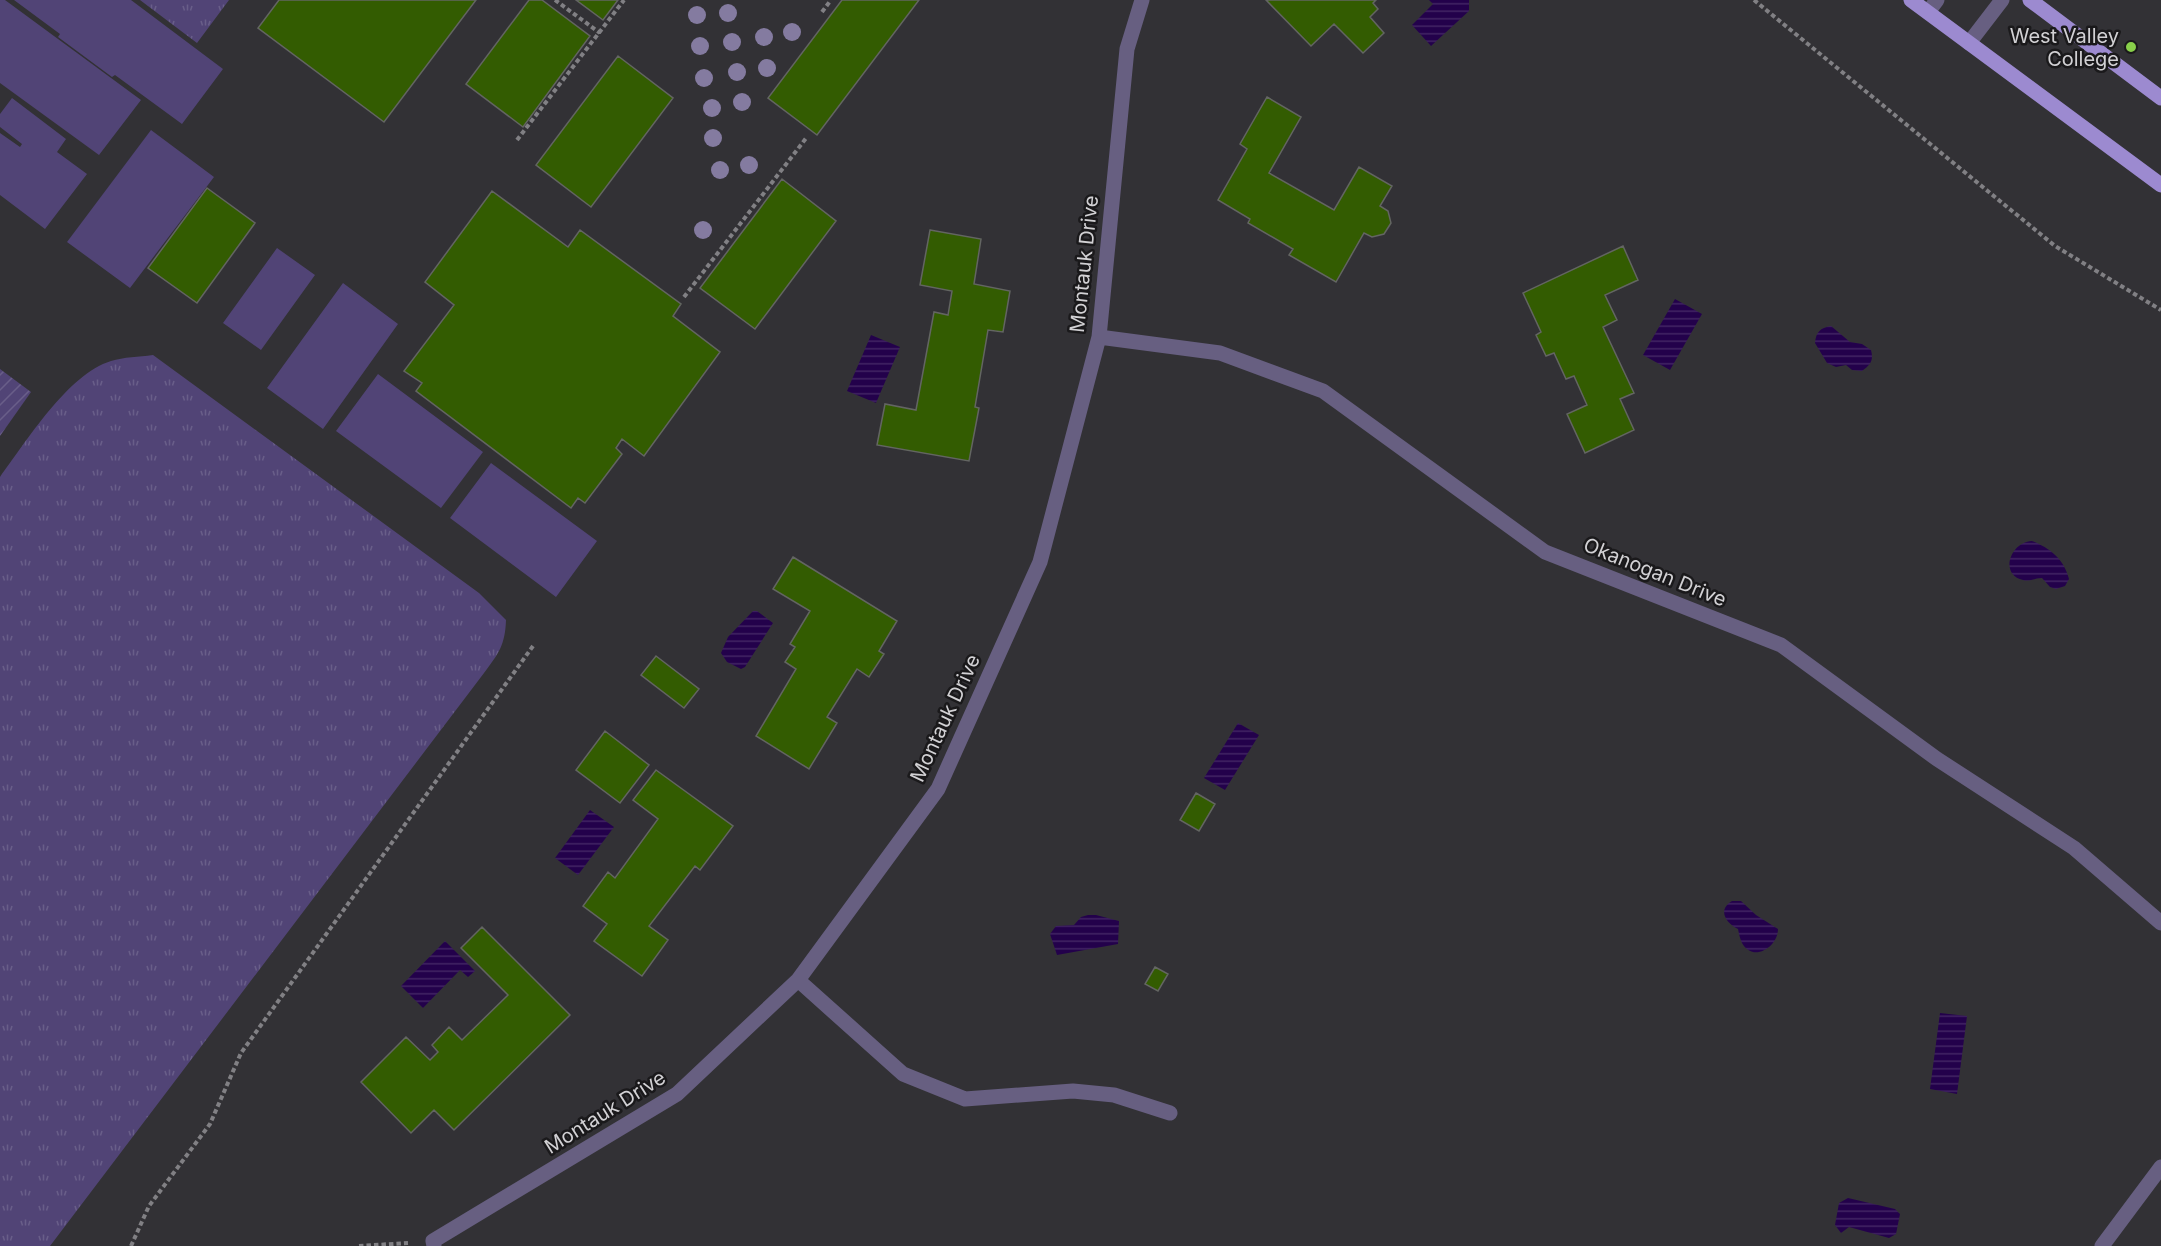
<svg xmlns="http://www.w3.org/2000/svg" width="2161" height="1246" viewBox="0 0 2161 1246" font-family="Inter,sans-serif">
	<style>
		.grass { fill: url(#grass-tufts) }
		.garden { fill: url(#garden-furrows) }
		.pitch { fill: #514476 }
		.water { fill: url(#water-rules) }
		.building { fill: #335c01; stroke: #636562; stroke-width: 1.5 }
		.lines { fill: none; stroke-linecap: round; stroke-linejoin: round }
		.path { stroke: #818084; stroke-width: 4; stroke-dasharray: 4.5 3; stroke-linecap: butt }
		.minor { stroke: #675f81; stroke-width: 15 }
		.major { stroke: #9c8ad0; stroke-width: 15 }
		.tree { fill: #847ba0 }
		.poi-dot { fill: #88cf4a; stroke: #1a191b; stroke-width: 2 }
		.labels { text-anchor: middle; stroke-width: 5; stroke-linejoin: round; paint-order: stroke }
		.poi-label { font-size: 20px; fill: #d2d1d4; stroke: #1a191b; text-anchor: end }
		.street-label { font-size: 20px; fill: #d2d1d4; stroke: #1a191b }
	</style>
	<defs>
		<pattern id="grass-tufts" width="24" height="20" patternUnits="userSpaceOnUse" patternTransform="scale(1.5)"><rect width="24" height="20" fill="#514476"/><path d="M3 7l-1-3M5 7V3M7 7l1-3M15 17l-1-3M17 17v-4M19 17l1-3" fill="none" stroke="#695e89"/></pattern>
		<pattern id="garden-furrows" width="10" height="10" patternUnits="userSpaceOnUse" patternTransform="scale(1.5)"><rect width="10" height="10" fill="#514476"/><path d="M-1 1l2-2M0 10L10 0M9 11l2-2" fill="none" stroke="#695e89"/></pattern>
		<pattern id="water-rules" width="6" height="5" patternUnits="userSpaceOnUse" patternTransform="scale(1.5)"><rect width="6" height="5" fill="#23014b"/><path d="M0 2.5h6" fill="none" stroke="#422564"/></pattern>
	</defs>
	<rect width="100%" height="100%" fill="#323135"/>
	<path class="grass" d="M140 0H229L197 43Z
		M153 355 479 593 506 620C505 645 499 653 484 673L50 1246H0V477C26 442 68 374 111 361 124 357 139 357 153 355Z"/>
	<path class="garden" d="M0 369 31 392 0 436Z"/>
	<path class="pitch" d="M0 0H5L141 100 99 155 0 83Z
		M14 0H131L223 69 182 124 115 75 112 77 58 37 60 34Z
		M12 98 66 139 57 152 87 174 45 229 0 195V133L20 147 22 144 0 127V114Z
		M151 130 214 177 130 288 67 242Z
		M277 248 315 275 261 350 223 323Z
		M343 283 398 324 323 429 267 388Z
		M378 374 483 452 441 508 336 431Z
		M491 463 597 541 556 597 450 518Z"/>
	<path class="water" d="M1429 0H1469V11L1431 46 1412 25 1433 4Z
		M1675 299 1702 314 1670 370 1643 355Z
		M1831 326 1850 342 1862 344 1871 350C1874 361 1870 365 1862 371L1852 370 1846 365 1836 367 1827 363 1815 343C1816 332 1820 328 1831 326Z
		M871 335 900 347 876 403 847 391Z
		M2032 541C2050 548 2064 559 2069 579L2065 586 2056 589 2050 587 2042 578C2035 578 2029 582 2023 580 1999 575 2010 542 2032 541Z
		M753 611H757L773 623 745 667 741 669 727 662 721 653 728 637Z
		M1238 723 1259 735 1225 790 1204 778Z
		M590 810 614 827 578 875 555 858Z
		M1732 901H1741L1756 915 1778 929C1778 947 1753 963 1742 943 1740 939 1739 934 1738 929 1726 923 1717 910 1732 901Z
		M1088 915H1096L1119 921 1118 944 1057 955 1050 934 1056 926 1074 925 1081 917Z
		M445 941 475 971 468 977 460 970 423 1008 401 986Z
		M1940 1013 1967 1016 1957 1094 1930 1089Z
		M1848 1198 1895 1209 1900 1214 1896 1234 1889 1238 1849 1227 1841 1233 1835 1225 1839 1203Z"/>
	<path class="building" d="M279 0H476L384 122 258 28Z
		M529 0H542L590 36 523 127 466 84Z
		M576 0H618L603 20Z
		M842 0H919L817 135 768 98Z
		M1266 0H1376L1373 3 1378 9 1370 17 1384 33 1363 53 1334 24 1311 46Z
		M618 56 673 98 591 207 536 165Z
		M1267 97 1301 117 1269 173 1334 210 1359 167 1392 186 1380 206 1388 211 1391 223 1384 234 1372 237 1364 233 1336 282 1289 255 1293 249 1248 223 1250 219 1218 200 1247 149 1240 144Z
		M782 179 836 221 755 329 700 288Z
		M207 188 255 223 197 303 148 268Z
		M492 191 568 247 580 230 681 304 673 316 720 352 644 456 622 439 616 448 622 454 585 503 578 498 571 508 416 391 422 383 404 371 454 305 425 282Z
		M930 230 981 239 974 284 1010 291 1003 332 988 330 975 407 979 408 969 461 877 445 885 404 916 410 934 312 948 315 952 291 920 285Z
		M1623 246 1638 280 1605 295 1617 320 1603 327 1634 393 1620 399 1634 430 1585 453 1567 414 1587 405 1574 376 1566 379 1554 353 1546 356 1536 335 1541 332 1523 293Z
		M793 557 897 621 879 651 884 654 869 677 857 669 827 717 837 723 809 769 756 736 796 669 785 662 795 647 790 644 810 611 773 589Z
		M656 656 699 689 684 708 641 675Z
		M605 731 649 765 620 803 576 770Z
		M656 770 733 826 700 870 695 866 649 926 668 940 642 976 594 941 607 924 583 906 608 872 615 878 658 819 633 800Z
		M1196 793 1215 804 1199 831 1180 820Z
		M482 927 570 1015 454 1130 434 1110 411 1133 361 1082 406 1037 430 1060 438 1052 432 1045 449 1027 462 1040 508 995 461 948Z
		M1155 967 1168 974 1158 991 1145 984Z"/>
	<g class="lines">
		<path class="path" d="M555 0 600 33
			M1754 0 2055 246 2161 310
			M822 12 831 0
			M517 140 624 0
			M684 297 807 137
			M131 1246 149 1206 210 1124 241 1053 533 646
			M359 1246 408 1243"/>
		<path class="minor" d="M1928 12 1937 0
			M1969 43 2002 0
			M1099 337 1220 353 1323 391 1545 552 1781 645 1937 759 2074 848 2161 923
			M798 980 903 1074 965 1099 1073 1091 1114 1095 1170 1113
			M434 1246 433 1241 677 1094 798 980 938 789 1040 562 1099 337 1127 49 1142 0
			M2102 1246 2161 1167"/>
		<path class="major" d="M1911 0 2161 185
			M2030 0 2161 98"/>
	</g>
	<g class="tree">
		<circle cx="728" cy="13" r="9"/>
		<circle cx="697" cy="15" r="9"/>
		<circle cx="792" cy="32" r="9"/>
		<circle cx="764" cy="37" r="9"/>
		<circle cx="732" cy="42" r="9"/>
		<circle cx="700" cy="46" r="9"/>
		<circle cx="767" cy="68" r="9"/>
		<circle cx="737" cy="72" r="9"/>
		<circle cx="704" cy="78" r="9"/>
		<circle cx="742" cy="102" r="9"/>
		<circle cx="712" cy="108" r="9"/>
		<circle cx="713" cy="138" r="9"/>
		<circle cx="749" cy="165" r="9"/>
		<circle cx="720" cy="170" r="9"/>
		<circle cx="703" cy="230" r="9"/>
	</g>
	<circle class="poi-dot" cx="2131" cy="47" r="6"/>
	<g class="labels">
		<g class="poi-label">
			<text x="2119" y="43">West Valley<tspan x="2119" dy="23">College</tspan></text>
		</g>
		<g class="street-label">
			<text transform="translate(1084 264) rotate(-84)" y="7">Montauk Drive</text>
			<text transform="translate(1655 572) rotate(22)" y="7">Okanogan Drive</text>
			<text transform="translate(945 718) rotate(-65)" y="7">Montauk Drive</text>
			<text transform="translate(605 1112) rotate(-32)" y="7">Montauk Drive</text>
		</g>
	</g>
</svg>
